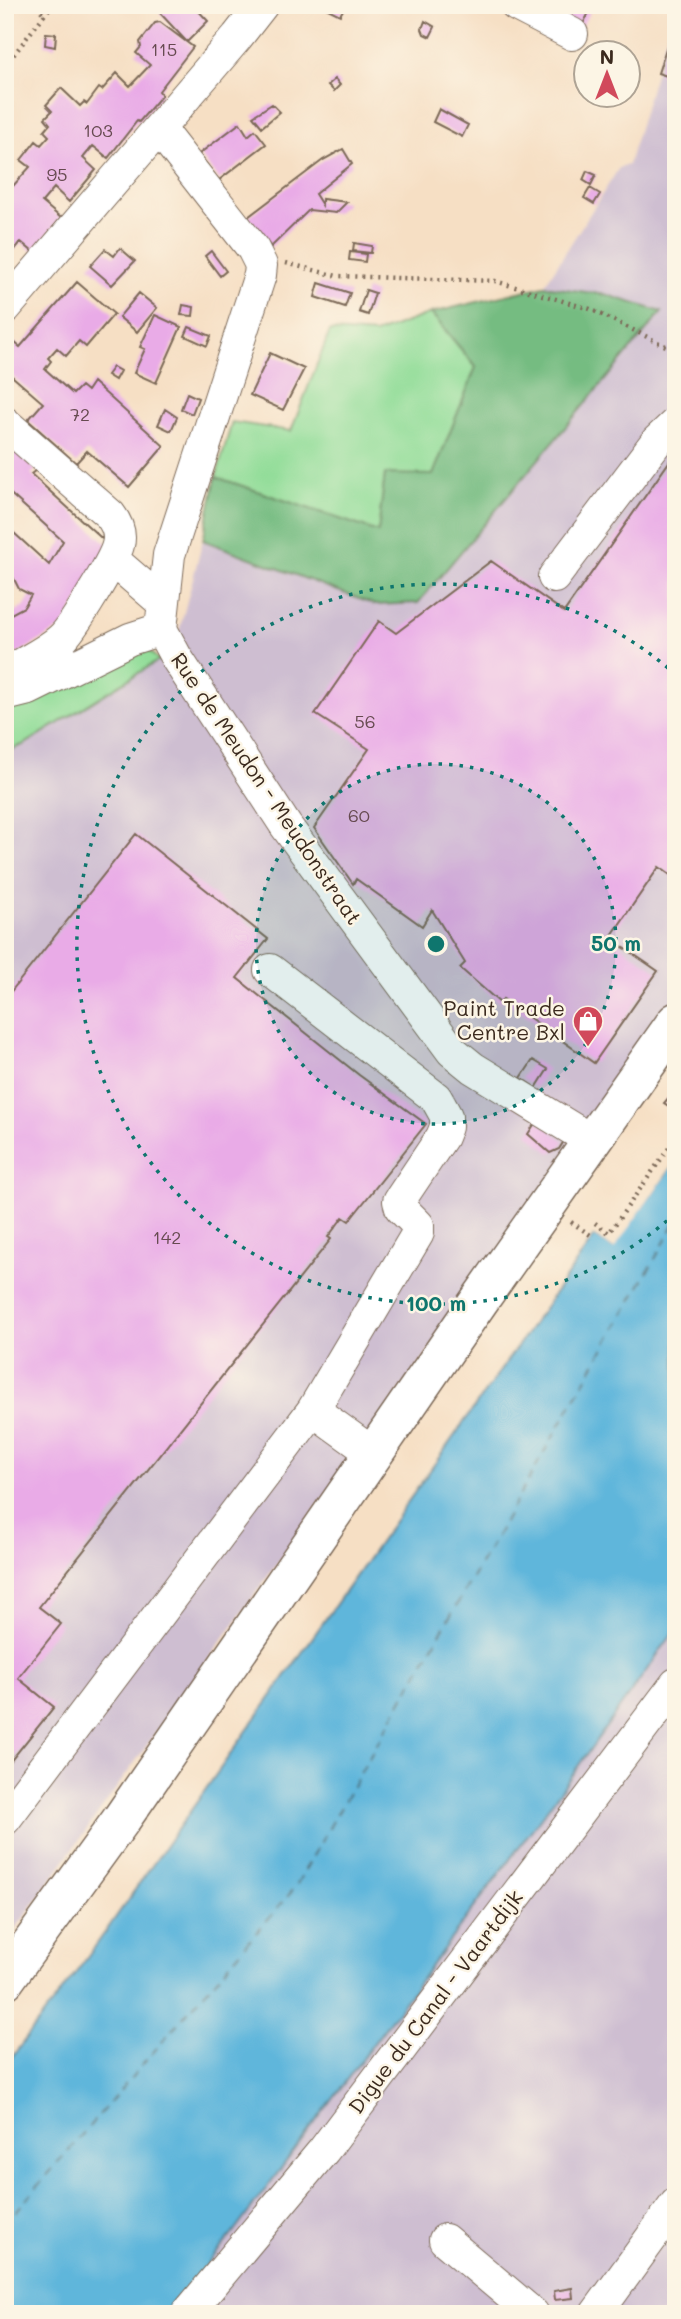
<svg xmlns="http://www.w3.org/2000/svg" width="681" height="2319" viewBox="0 0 681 2319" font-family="Mali,sans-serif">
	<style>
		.industrial { fill: #cebed1 }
		.green { fill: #92dd99; stroke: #66845c; stroke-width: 2 }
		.forest { fill: #75bc81; stroke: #587350; stroke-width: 2 }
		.water { fill: #5eb6db; stroke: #4c707c; stroke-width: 2 }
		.pier { fill: #f6dfc4 }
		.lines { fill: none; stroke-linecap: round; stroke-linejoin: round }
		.ferry { stroke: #475b60; stroke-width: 2; stroke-dasharray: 9 7; stroke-linecap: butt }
		.building { fill: #e9abe7 }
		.minor-casing { stroke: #7c6958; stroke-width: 34 }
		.major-casing { stroke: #7c6958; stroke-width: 41 }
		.path { stroke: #7c6958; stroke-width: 4.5; stroke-dasharray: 2 5; stroke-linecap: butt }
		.minor { stroke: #fff; stroke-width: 32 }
		.major { stroke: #fff; stroke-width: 38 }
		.ring { fill: none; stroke: #0f766e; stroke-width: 3.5; stroke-dasharray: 3.5 7 }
		.labels { text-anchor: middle; stroke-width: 5; stroke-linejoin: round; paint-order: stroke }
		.number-label { font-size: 18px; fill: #664a50 }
		.street-label { font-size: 21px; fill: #3b2a1e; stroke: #fcf5e5 }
		.poi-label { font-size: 21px; fill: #3b2a1e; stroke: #fcf5e5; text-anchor: end }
		.centre { fill: #0f766e; stroke: #fcf5e5; stroke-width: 3.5 }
		.ring-label { font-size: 21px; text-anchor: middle; font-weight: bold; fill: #0f766e; stroke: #fcf5e5; stroke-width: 5; stroke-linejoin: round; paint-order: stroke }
	</style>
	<rect width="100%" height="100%" fill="#fcf5e5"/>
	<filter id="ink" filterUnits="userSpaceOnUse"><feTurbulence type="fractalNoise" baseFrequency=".0143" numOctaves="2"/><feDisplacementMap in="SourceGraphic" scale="14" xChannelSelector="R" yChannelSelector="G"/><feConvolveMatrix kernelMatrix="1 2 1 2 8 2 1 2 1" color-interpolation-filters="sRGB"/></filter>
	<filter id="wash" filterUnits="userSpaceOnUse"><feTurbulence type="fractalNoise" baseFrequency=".00686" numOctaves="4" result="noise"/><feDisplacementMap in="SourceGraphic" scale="28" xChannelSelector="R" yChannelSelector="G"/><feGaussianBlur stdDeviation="1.57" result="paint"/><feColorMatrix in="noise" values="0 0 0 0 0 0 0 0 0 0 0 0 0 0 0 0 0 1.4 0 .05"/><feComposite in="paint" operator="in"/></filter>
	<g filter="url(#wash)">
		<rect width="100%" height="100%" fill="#f6dfc4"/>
		<path class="industrial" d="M672 5H676V1005L5 1944V842L9 838 5 835V752L25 744 159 660 177 639 203 540 375 605 661 313 607 295 544 286 619 168 628 165 674 10Z
			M676 1629V2314H165L231 2236 559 1793Z"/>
		<path class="green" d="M431 313 476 367 433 475H385L378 532 216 477 232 422 291 431 330 331 375 334Z
			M144 647 159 660 25 744 5 752V702Z"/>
		<path class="forest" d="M544 286 607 295 662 312 418 603 375 605 203 540 216 477 378 532 385 474 433 475 476 367 431 313Z"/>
		<path class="water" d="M676 1160V1629L559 1793 231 2236 165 2314H5V2066L87 1958 595 1236 613 1248Z"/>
		<path class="pier" d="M676 1157V1160L614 1249 592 1234 597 1233 613 1244Z"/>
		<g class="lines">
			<path class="ferry" d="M5 2224 294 1889 676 1222"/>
		</g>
		<g id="blocks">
			<path class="building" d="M166 5H193L208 21 187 42 159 12Z
				M320 5H346L340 15Z
				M541 5H593L582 26Z
				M676 18V79L658 73Z
				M425 21 435 27 430 37 424 34 422 29Z
				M160 22 193 47 159 91 162 95 139 122 137 121 108 158 93 146 83 158 96 170 69 202 54 188 42 202 61 218 33 252 21 242 12 253 5 247V195L30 167 21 160 36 141 41 145 49 136 44 131 50 124 45 118 52 111 46 105 61 88 80 106 84 102 87 104 99 88 102 90 117 73 130 86 150 65 136 53 141 47 140 42 155 23Z
				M46 33 56 34 55 47 45 45Z
				M335 79 340 85 334 91 328 85Z
				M272 104 280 112 262 127 253 116Z
				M439 109 468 125 462 137 433 122Z
				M240 123 248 136 255 130 266 144 219 180 199 154Z
				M343 149 352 164 315 194 322 205V199L347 202 336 213 309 210 271 247 248 217 323 160Z
				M587 171 596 175 591 185 583 180Z
				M590 188 600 194 594 204 584 198Z
				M354 243 372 246 371 253 353 251Z
				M120 248 135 261 112 285 90 266 105 249 114 256Z
				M211 251 226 271 220 276 205 256Z
				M350 252 366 254 365 262 349 260Z
				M77 282 114 314 86 347 79 341 66 356 57 348 48 358 51 361 45 369 73 394 81 386 87 391 93 382 164 446 129 487 87 451 76 463 28 420 43 403 5 370V352L14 342 20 347Z
				M319 283 350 293 345 307 315 297Z
				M366 290 375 293 368 315 359 312Z
				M139 293 157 308 137 332 119 317Z
				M183 305 194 307 193 316 181 315Z
				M155 315 181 327 156 383 134 373 145 349 140 347Z
				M189 327 211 336 207 346 185 336Z
				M270 353 304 369 283 410 250 395Z
				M113 367 120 371 115 380 107 375Z
				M187 393 198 398 192 414 181 409Z
				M165 409 177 417 171 431 158 425Z
				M5 441 36 470 31 474 110 546 63 627 5 661V617L24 607 31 595 19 589 5 561V543L14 533 49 565 63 541 5 489Z
				M676 452V879L659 867 610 938 658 971 594 1063 503 999 500 1003 460 968 465 963 432 910 422 926 356 879 353 884 314 828 369 749 315 714 379 621 396 633 491 561 564 612Z
				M136 834 268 939 237 978 359 1075 426 1124 349 1221 343 1217 328 1237 331 1239 39 1607 61 1624 18 1678 54 1707 5 1768V999Z
				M533 1060 548 1069 536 1088 521 1078Z
				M676 1089V1111L664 1103Z
				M537 1120 564 1141 559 1149 550 1153 528 1134Z
				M572 2288 573 2298 555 2300 554 2291Z"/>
		</g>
	</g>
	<g filter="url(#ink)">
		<use href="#blocks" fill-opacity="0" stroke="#7c6958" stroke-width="2"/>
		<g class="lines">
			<g class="minor-casing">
				<path id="minor" d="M516 5 572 34
					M159 129 253 249 261 265 260 275 169 555 161 629 176 657 286 826 452 1051 473 1068 592 1141
					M5 308 237 37 262 5
					M5 423 110 515C117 524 121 534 118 545 115 559 72 630 61 639 44 654 23 662 5 675
					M119 565 163 603
					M554 577 657 441 676 423
					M5 695 29 689 130 639 161 629
					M313 1410 374 1454
					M5 1819 313 1410 418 1233V1225L401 1208 399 1201 442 1137 446 1127V1116L436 1098 270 970
					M445 2240 533 2314
					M187 2314 324 2150 676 1684
					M596 2314 676 2204"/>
			</g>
			<g class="major-casing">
				<path id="major" d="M5 1980 121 1820 479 1301 676 1022"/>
			</g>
			<path class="path" d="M37 5 45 16
				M5 9 10 5
				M5 66 52 5
				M286 263 337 276 495 281 590 309 676 351
				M571 1222 592 1236 593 1234
				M595 1223 609 1233 676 1138"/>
			<use href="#minor" class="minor"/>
			<use href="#major" class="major"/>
		</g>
	</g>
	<circle cx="436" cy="944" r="180" fill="#0f766e" fill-opacity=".12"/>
	<g class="ring">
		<circle cx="436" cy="944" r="180"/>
		<path d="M675 1214A360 360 0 1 1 675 674"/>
	</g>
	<defs>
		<g id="shop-pin" transform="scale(1.575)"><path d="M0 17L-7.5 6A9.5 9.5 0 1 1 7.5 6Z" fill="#d1495b" stroke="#fcf5e5"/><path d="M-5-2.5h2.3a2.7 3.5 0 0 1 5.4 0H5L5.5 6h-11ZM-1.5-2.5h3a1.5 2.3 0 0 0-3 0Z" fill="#fff"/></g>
	</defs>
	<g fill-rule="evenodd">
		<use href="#shop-pin" x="588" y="1021"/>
	</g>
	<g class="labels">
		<g class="number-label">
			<text x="164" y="56">115</text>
			<text x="98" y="137">103</text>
			<text x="57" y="181">95</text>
			<text x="80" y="421">72</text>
			<text x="365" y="728">56</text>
			<text x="359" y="822">60</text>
			<text x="167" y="1244">142</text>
		</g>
		<g class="street-label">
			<text transform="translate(266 789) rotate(56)" y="7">Rue de Meudon - Meudonstraat</text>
			<text transform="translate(436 2002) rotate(-53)" y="7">Digue du Canal - Vaartdijk</text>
		</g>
		<g class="poi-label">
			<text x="565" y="1016">Paint Trade<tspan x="565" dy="24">Centre Bxl</tspan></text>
		</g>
	</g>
	<circle cx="436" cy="944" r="10" class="centre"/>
	<g class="ring-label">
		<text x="616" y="951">50 m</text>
		<text x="436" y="1311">100 m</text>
	</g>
	<rect width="681" height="2319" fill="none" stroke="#fcf5e5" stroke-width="28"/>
	<g transform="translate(607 74)"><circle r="33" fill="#fcf5e5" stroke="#afa495" stroke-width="2"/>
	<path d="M0-5L12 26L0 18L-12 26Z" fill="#d1495b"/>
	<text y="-10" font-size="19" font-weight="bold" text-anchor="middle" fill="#3b2a1e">N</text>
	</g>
</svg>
